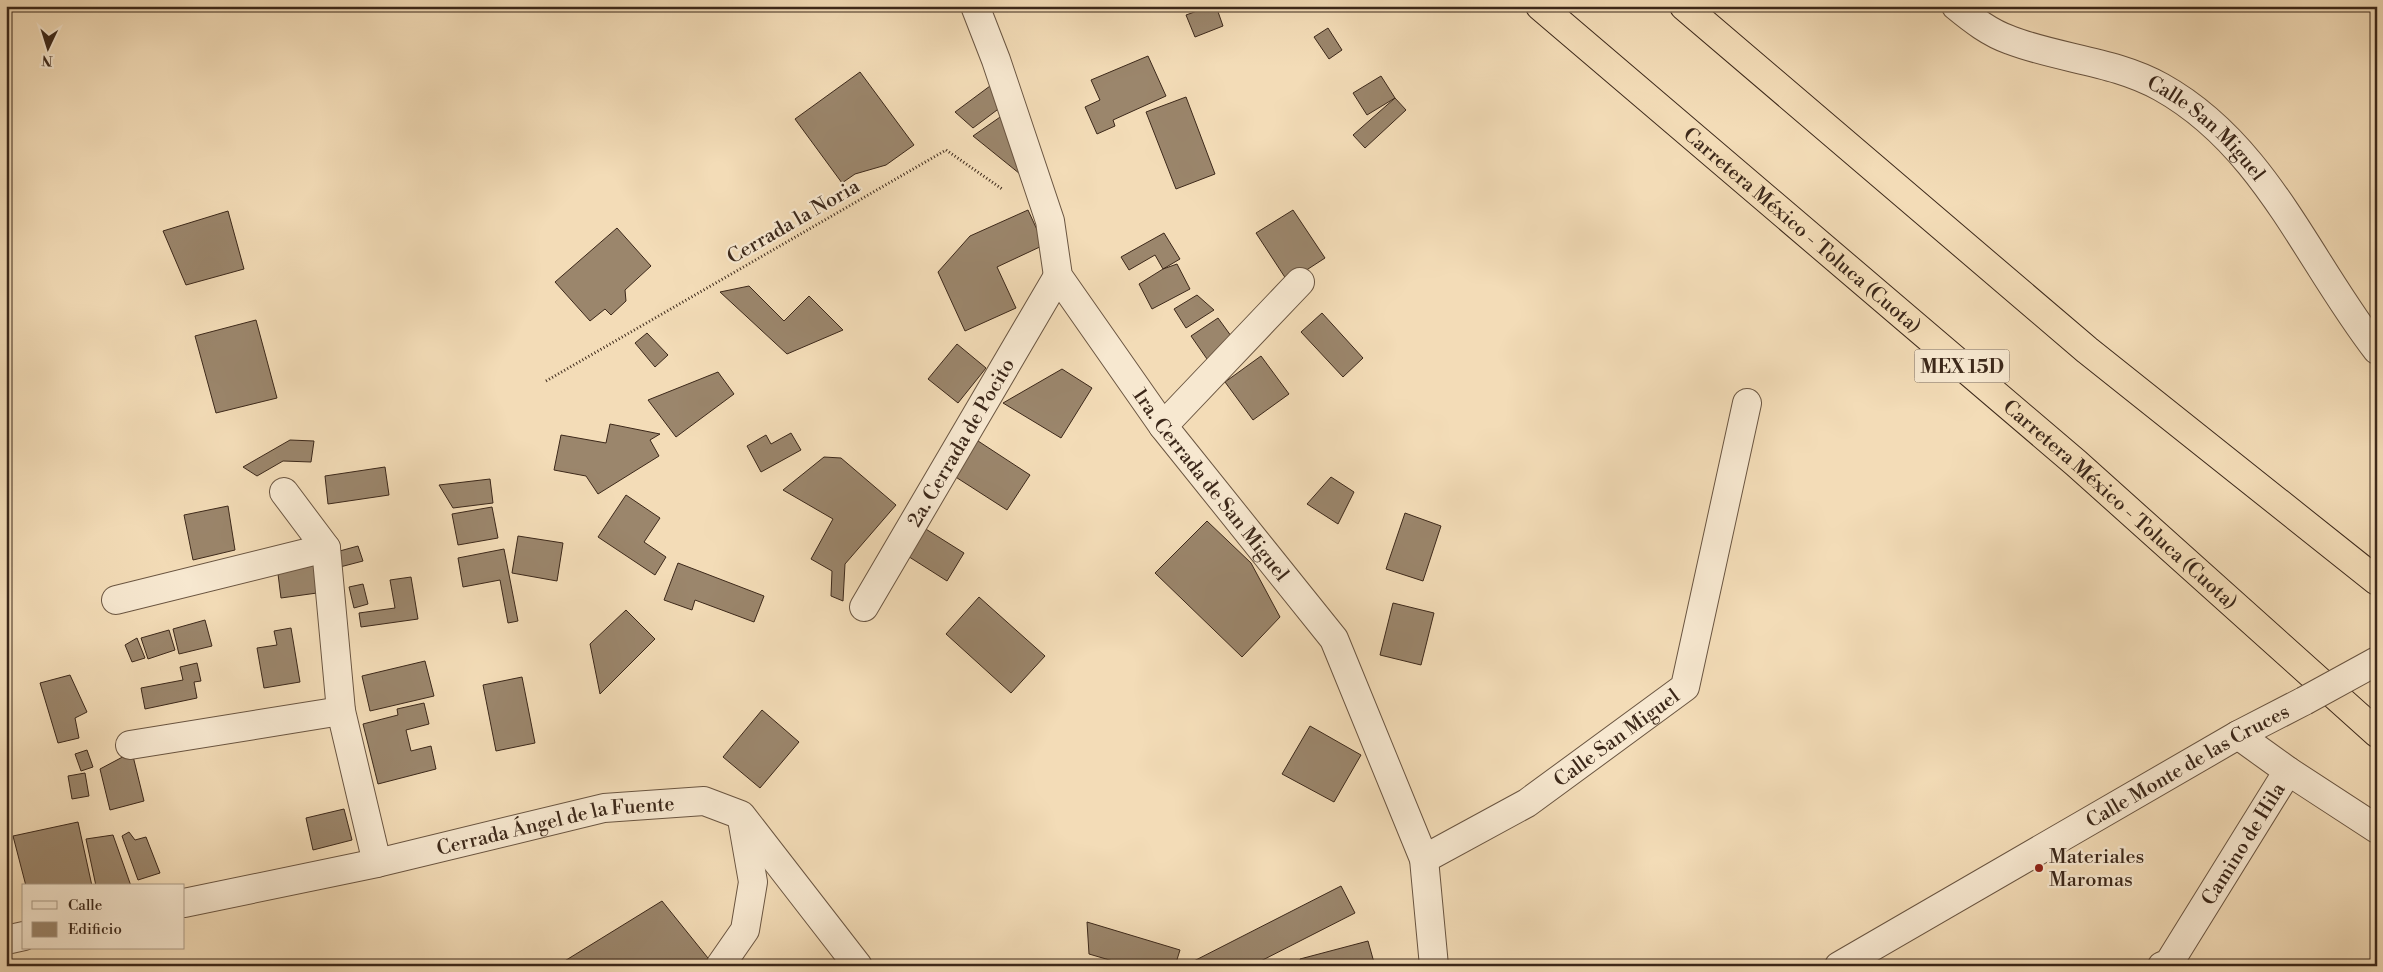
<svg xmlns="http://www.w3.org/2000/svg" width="2383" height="972" viewBox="0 0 2383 972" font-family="'Libre Bodoni',serif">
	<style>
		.building { fill: #9b866c; stroke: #3c281a }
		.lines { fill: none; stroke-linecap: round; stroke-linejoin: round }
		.minor-casing { stroke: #6a5541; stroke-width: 30 }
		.tertiary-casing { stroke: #6a5541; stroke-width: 30 }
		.motorway-casing { stroke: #3c281a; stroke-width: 30 }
		.path { stroke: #3c281a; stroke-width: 3; stroke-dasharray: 1 2.5; stroke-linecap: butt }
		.minor { stroke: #f7e8d0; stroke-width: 28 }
		.tertiary { stroke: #f7e8d0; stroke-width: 28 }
		.motorway { stroke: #f3dcb7; stroke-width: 28 }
		.tertiary-bridge-casing { stroke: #6a5541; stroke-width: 30; stroke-linecap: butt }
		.tertiary-bridge { stroke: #f7e8d0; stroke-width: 28 }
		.poi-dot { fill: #8f2418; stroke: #f7e8d0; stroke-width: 2 }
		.labels { text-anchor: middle; stroke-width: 4.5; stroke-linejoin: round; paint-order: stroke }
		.shield { fill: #f7e8d0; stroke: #746251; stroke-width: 1 }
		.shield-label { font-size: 19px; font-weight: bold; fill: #3c281a }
		.street-label { font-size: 20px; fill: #3c281a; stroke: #f7e8d0 }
		.poi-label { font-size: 20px; fill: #3c281a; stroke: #f7e8d0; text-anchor: start }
	</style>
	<rect width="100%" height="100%" fill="#f3dcb7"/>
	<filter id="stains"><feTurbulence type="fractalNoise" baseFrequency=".004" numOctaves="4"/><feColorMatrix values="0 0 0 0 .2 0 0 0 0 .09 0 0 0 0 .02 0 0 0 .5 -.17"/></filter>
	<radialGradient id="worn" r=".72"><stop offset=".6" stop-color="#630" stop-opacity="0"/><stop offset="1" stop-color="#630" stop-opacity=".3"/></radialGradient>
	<path class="building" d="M1211 6H1216L1223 26 1195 37 1186 15Z
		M1328 28 1342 50 1329 59 1314 37Z
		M1148 56 1166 96 1113 120 1115 126 1097 134 1085 107 1100 100 1091 80Z
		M860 72 914 145 886 165 855 174 842 183 795 119Z
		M1381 76 1395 98 1367 115 1353 93Z
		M990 86 1005 104 973 128 955 112Z
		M1186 97 1215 174 1176 189 1146 112Z
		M1395 98 1406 110 1365 148 1353 135Z
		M1003 115 1025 178 973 136Z
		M1028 210 1044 245 997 267 1016 308 965 331 938 272 970 236Z
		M1293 210 1325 258 1288 282 1256 233Z
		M228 211 244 269 186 285 163 231Z
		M617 228 651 266 625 290 626 301 611 315 605 309 590 321 555 282Z
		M1164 233 1180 259 1163 269 1155 255 1129 270 1121 257Z
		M1177 264 1190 289 1152 309 1139 284 1163 269Z
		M749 286 784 321 809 296 843 330 787 354 720 292Z
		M1197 295 1214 310 1186 328 1174 309Z
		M1322 313 1363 358 1343 377 1301 332Z
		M1218 318 1234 340 1207 359 1191 336Z
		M256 320 277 398 216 413 195 336Z
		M647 333 668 355 655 367 635 343Z
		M957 344 986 368 958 403 928 379Z
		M1261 356 1289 394 1253 420 1225 382Z
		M1062 369 1092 388 1061 438 1003 403Z
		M718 372 734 394 676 437 648 400Z
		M610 424 660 434 650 440 659 456 598 494 586 476 554 470 561 435 606 443Z
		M791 433 801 450 761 472 747 446 766 435 771 444Z
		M975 439 1030 475 1007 510 951 474Z
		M290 440 314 441 311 462 283 461 257 476 243 467Z
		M824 457 841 458 896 505 845 564 843 601 831 596 832 571 811 559 833 519 783 490Z
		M385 467 389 495 328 504 325 476Z
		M1331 477 1354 492 1338 524 1307 504Z
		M490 479 493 503 453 508 439 485Z
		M626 495 660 518 644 542 666 557 655 575 598 537Z
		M228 506 235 550 193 560 184 515Z
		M492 507 498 538 458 545 452 514Z
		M1405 513 1441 526 1423 581 1386 569Z
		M1207 521 1251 563 1280 617 1242 657 1155 573Z
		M921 526 964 553 947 581 903 553Z
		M518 536 563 543 557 581 512 573Z
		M358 546 363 561 340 567 336 552Z
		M504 549 518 621 508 623 500 580 463 587 458 558Z
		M316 559 317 593 281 598 277 566Z
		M678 563 764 596 754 622 695 600 692 610 664 600Z
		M411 577 418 619 361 627 359 613 395 608 390 580Z
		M363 584 368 604 354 608 349 587Z
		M979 597 1045 656 1011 693 946 634Z
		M1393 603 1434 613 1421 665 1380 655Z
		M626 610 655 639 600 694 590 644Z
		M205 620 212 646 179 654 173 629Z
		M291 628 300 682 264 688 257 648 277 645 274 631Z
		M169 630 175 650 148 659 141 638Z
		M137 638 145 658 132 662 125 645Z
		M425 661 434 696 370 711 362 676Z
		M197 663 201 681 194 682 197 698 145 709 141 688 183 680 180 667Z
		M70 675 87 712 75 718 79 738 58 743 40 683Z
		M522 677 535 743 496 751 483 685Z
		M424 703 429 724 406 730 411 751 431 746 436 769 378 784 363 724 398 715 397 709Z
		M762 710 799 742 760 788 723 757Z
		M1310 726 1361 755 1334 802 1282 774Z
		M87 750 93 767 81 771 75 754Z
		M132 752 144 801 110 810 100 769Z
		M85 773 89 796 72 799 68 776Z
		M344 809 352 840 313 850 306 818Z
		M78 822 92 886H26L13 836Z
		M129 832 135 840 146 837 160 873 138 880 122 836Z
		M113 835 131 886H96L86 839Z
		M1341 886 1355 913 1251 966H1189L1188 964Z
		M662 901 712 963 707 966H566L563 962Z
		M1087 922 1180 950 1175 966H1130L1089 954Z
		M1368 941 1375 966H1302L1300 959Z"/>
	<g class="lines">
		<g class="minor-casing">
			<g id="minor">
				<path id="s1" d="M975 6 996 60 1050 221 1058 276 1163 426 1334 639 1424 859 1434 966"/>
				<path id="s2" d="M1956 6C1973 20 1990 33 2010 40 2059 59 2115 61 2161 87 2265 145 2307 260 2377 350"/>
				<path d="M1163 426 1300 282"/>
				<path d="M284 492 326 548 341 711 377 863"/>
				<path d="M116 600 326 548"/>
				<path id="s3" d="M864 607 1058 276"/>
				<path d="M130 745 341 711"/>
				<path d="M2288 771 2377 829"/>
				<path id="s4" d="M1424 859 1527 803 1685 687 1747 403"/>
				<path id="s5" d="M184 903 377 863 604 808 704 801 741 815 858 966"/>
				<path d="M6 940 24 936"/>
				<path d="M720 966 745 930 753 882 742 819"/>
				<path id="s6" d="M2162 966 2169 963 2288 771 2238 735"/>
			</g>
		</g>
		<g class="tertiary-casing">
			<g id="tertiary">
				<path id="s7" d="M1839 966 2238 735 2304 701"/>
			</g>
		</g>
		<g class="motorway-casing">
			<g id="motorway">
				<path id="s8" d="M1540 6 2076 463 2377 733"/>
				<path d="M1684 6 2087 350 2377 581"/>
			</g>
		</g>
		<path class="path" d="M546 381 946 150 1002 189"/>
		<use href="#minor" class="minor"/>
		<use href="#tertiary" class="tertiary"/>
		<use href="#motorway" class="motorway"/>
		<g class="tertiary-bridge-casing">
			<path id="tertiary-bridge" d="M2304 701 2377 661"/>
		</g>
		<use href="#tertiary-bridge" class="tertiary-bridge"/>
	</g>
	<circle class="poi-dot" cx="2039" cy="868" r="5"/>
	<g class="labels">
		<rect class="shield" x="1914.5" y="349.5" width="95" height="33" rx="4"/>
		<g class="shield-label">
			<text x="1962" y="373">MEX 15D</text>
		</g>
		<g class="street-label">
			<text dy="7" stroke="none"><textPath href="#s2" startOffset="284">Calle San Miguel</textPath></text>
			<text transform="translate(793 221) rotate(-30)" y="7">Cerrada la Noria</text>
			<text dy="7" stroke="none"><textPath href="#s8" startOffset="345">Carretera México - Toluca (Cuota)</textPath></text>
			<text dy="7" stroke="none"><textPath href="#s3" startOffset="191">2a. Cerrada de Pocito</textPath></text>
			<text dy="7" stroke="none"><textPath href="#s1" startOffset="542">1ra. Cerrada de San Miguel</textPath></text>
			<text dy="7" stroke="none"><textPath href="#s8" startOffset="765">Carretera México - Toluca (Cuota)</textPath></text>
			<text dy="7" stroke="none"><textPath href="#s4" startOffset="228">Calle San Miguel</textPath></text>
			<text dy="7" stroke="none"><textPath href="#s7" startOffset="402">Calle Monte de las Cruces</textPath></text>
			<text dy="7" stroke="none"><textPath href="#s5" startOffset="380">Cerrada Ángel de la Fuente</textPath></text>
			<text dy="7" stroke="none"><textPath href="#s6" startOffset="148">Camino de Hila</textPath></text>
		</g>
		<g class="poi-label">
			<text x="2049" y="863">Materiales<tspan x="2049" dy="23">Maromas</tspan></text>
		</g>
	</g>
	<rect width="2383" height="972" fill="none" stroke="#f3dcb7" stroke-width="25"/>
	<rect x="8" y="8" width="2368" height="957" fill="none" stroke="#3c281a" stroke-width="2.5"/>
	<rect x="12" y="12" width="2358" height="947" fill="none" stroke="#3c281a"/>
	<rect x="22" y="884" width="162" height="65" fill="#f7e8d0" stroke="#ac9b87"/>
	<rect x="32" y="901" width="25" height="8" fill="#f7e8d0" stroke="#ac9b87"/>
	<text x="68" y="910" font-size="15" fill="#3c281a">Calle</text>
	<rect x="32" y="922" width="25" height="15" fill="#9b866c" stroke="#ac9b87"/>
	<text x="68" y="934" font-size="15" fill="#3c281a">Edificio</text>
	<g transform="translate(48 48) rotate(184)" stroke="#f7e8d0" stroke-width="4" paint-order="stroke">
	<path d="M0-4L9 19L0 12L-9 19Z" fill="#3c281a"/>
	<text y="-8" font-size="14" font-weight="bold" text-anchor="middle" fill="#3c281a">N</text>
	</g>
	<rect width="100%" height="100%" filter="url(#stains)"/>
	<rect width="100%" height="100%" fill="url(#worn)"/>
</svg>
